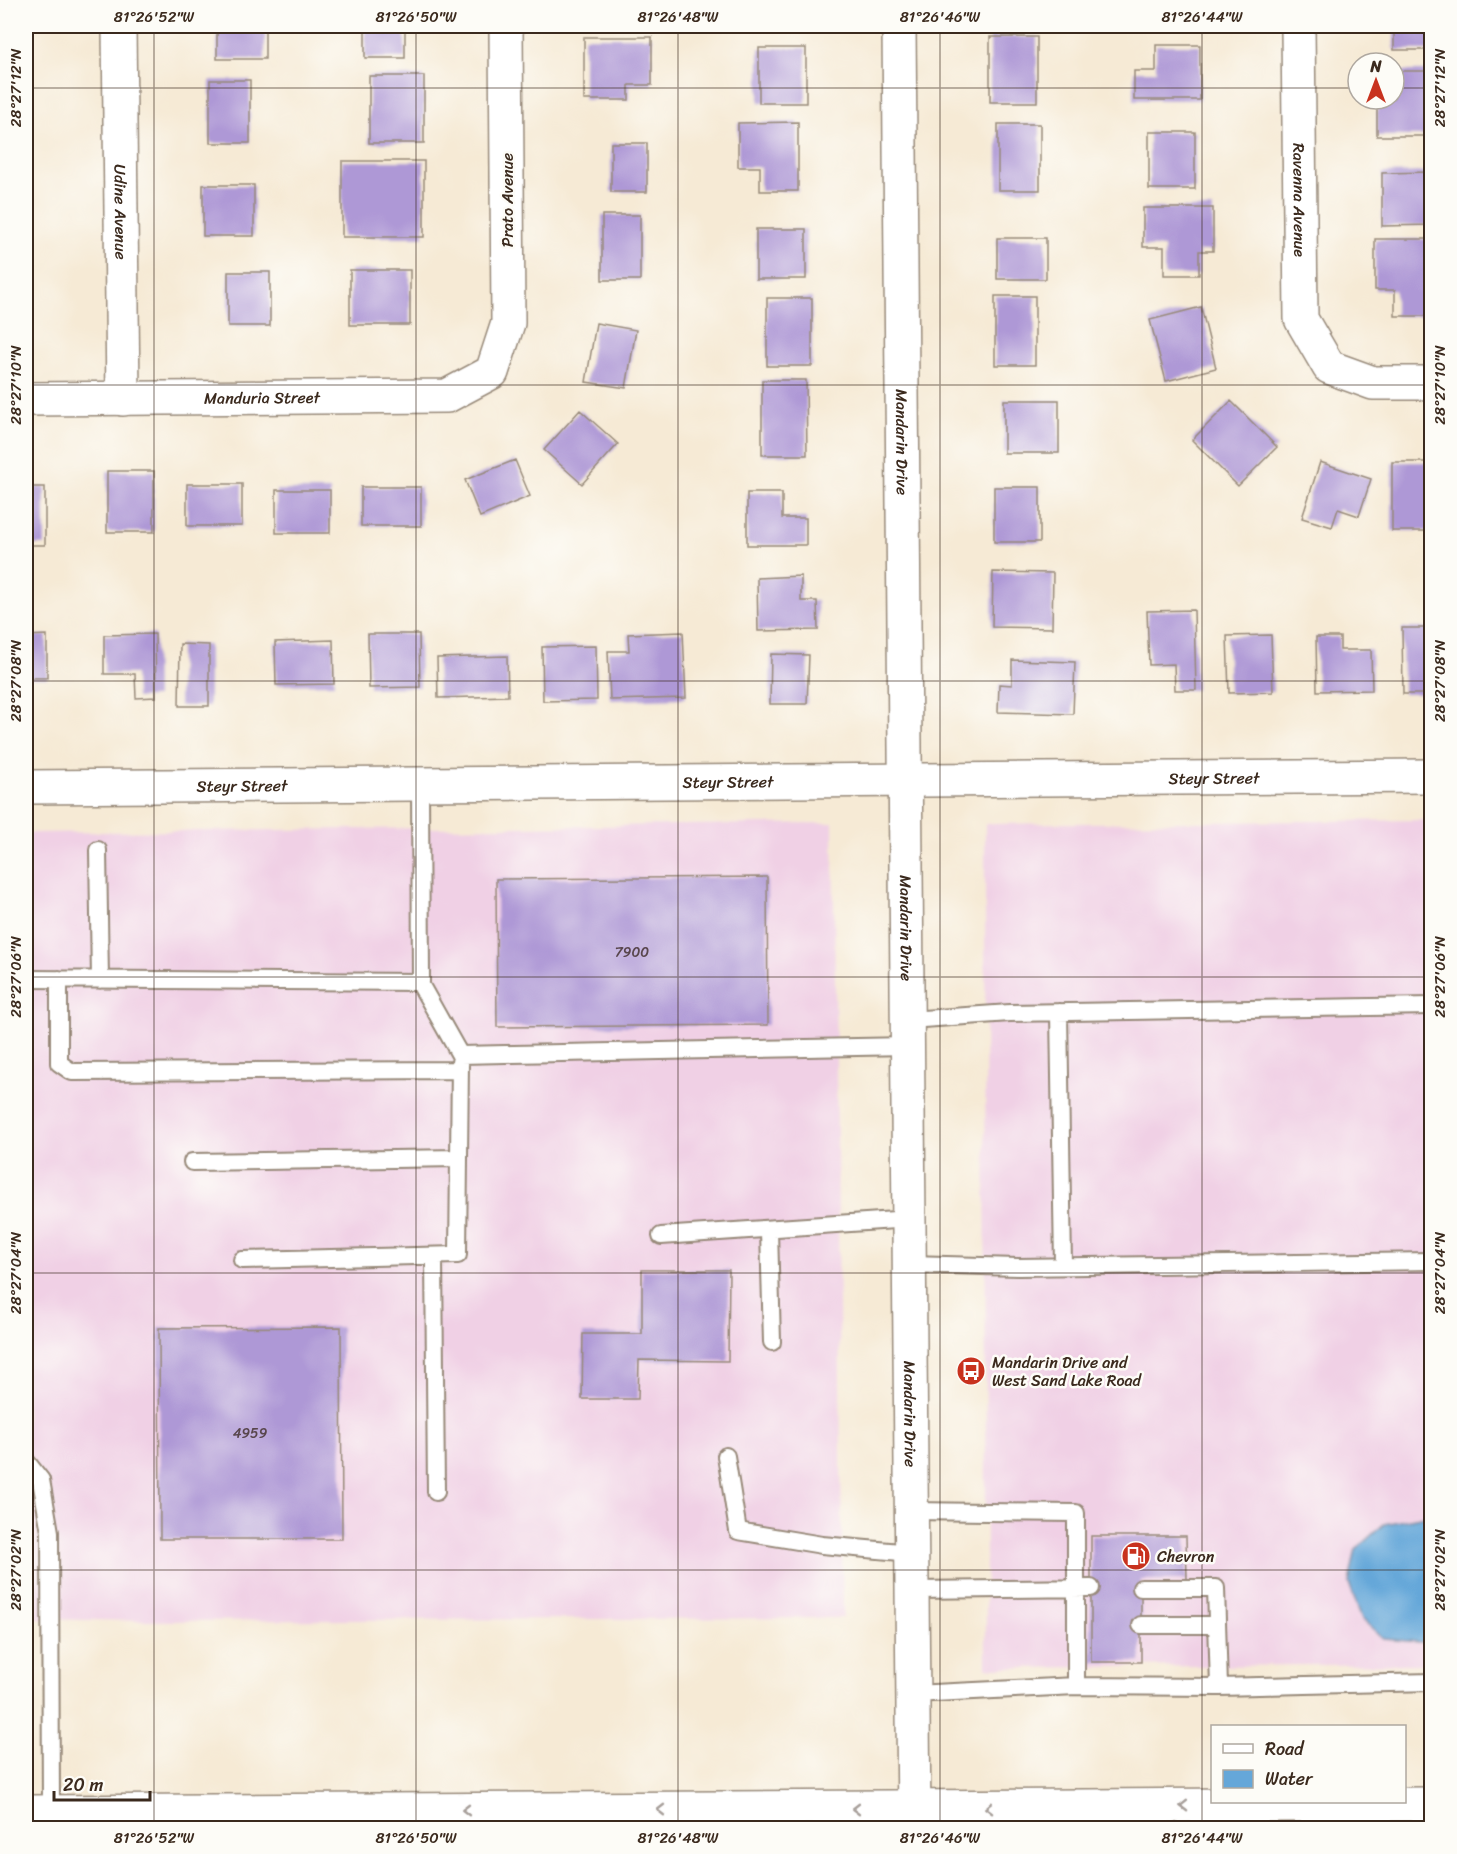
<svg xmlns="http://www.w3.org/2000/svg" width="1457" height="1854" viewBox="0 0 1457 1854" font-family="Sriracha,sans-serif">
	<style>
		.built { fill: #f0d0e5 }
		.water { fill: #65a7d9; stroke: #50687c; stroke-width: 1.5 }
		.building { fill: #ae98d6 }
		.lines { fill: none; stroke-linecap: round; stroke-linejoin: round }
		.lane-casing { stroke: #988a7a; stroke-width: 20 }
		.street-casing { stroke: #988a7a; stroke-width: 36 }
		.secondary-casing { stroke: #988a7a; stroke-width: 36 }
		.primary-casing { stroke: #988a7a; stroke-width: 36 }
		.lane { stroke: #fff; stroke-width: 16 }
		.street { stroke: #fff; stroke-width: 33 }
		.secondary { stroke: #fff; stroke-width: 33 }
		.primary { stroke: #fff; stroke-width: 33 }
		.oneway { stroke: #a79f9a }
		.ticks { fill: none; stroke: #3b2a1e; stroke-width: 1.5; stroke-opacity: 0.45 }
		.labels { text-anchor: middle; stroke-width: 5; stroke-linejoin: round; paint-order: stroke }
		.number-label { font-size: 14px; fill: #58464c }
		.street-label { font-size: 16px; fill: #3b2a1e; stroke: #fdfcf7 }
		.poi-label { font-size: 16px; fill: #3b2a1e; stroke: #fdfcf7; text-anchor: start }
		.neatline { fill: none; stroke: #3b2a1e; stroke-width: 2 }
		.ticks-label { font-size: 15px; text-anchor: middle; fill: #3b2a1e }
	</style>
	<rect width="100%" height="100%" fill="#fdfcf7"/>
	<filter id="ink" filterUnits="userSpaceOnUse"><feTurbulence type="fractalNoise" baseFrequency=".0167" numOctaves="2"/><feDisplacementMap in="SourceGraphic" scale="12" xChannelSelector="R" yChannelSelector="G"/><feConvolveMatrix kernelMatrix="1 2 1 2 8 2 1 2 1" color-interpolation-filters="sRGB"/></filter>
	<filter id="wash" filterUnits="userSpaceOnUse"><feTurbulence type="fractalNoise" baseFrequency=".008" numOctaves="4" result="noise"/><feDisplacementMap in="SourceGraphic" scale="24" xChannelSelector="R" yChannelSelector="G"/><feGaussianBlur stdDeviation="1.35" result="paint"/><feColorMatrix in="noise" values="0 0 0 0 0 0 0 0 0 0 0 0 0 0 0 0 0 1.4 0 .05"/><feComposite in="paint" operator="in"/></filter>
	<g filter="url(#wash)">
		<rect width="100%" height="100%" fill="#f6ead5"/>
		<path class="built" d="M1431 820V1664L986 1668 985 824Z
			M833 823 843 1618 148 1621 26 1619V833Z"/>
		<path class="water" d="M1431 1515V1643L1384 1639 1362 1619 1349 1583 1356 1549 1384 1524Z"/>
		<g id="blocks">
			<path class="building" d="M217 26H265V59H217Z
				M365 26H405V58H365Z
				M1394 26H1432V50H1394Z
				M584 37H652V85H629V100H584Z
				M990 37H1037V102H990Z
				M1156 45H1200V100H1134V71H1156Z
				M759 48H806V103H759Z
				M1394 71H1427V136H1377V99H1394Z
				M369 76H424V143H369Z
				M26 79H30V149H26Z
				M210 80H250V143H210Z
				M798 122V191H760V167H738V123Z
				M998 124H1040V190H998Z
				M1149 132H1195V189H1149Z
				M611 143H647V192H611Z
				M342 161H424V237H342Z
				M1432 172V225L1382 226V173Z
				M203 185H254V236H203Z
				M26 187H30V238H26Z
				M1143 208H1213V251H1199V275H1164V247H1143Z
				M602 215H640V280H602Z
				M756 229H806V279H756Z
				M997 238H1046V279H997Z
				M1375 239H1432V316H1395V290H1375Z
				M26 253H28V325H26Z
				M350 270H410V325H350Z
				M228 272H270V326H228Z
				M995 296H1035V365H995Z
				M767 298H812V366H767Z
				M1201 307 1216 368 1166 381 1150 320Z
				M596 323 636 330 626 388 586 382Z
				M762 380H806L807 455H762Z
				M1004 400H1059V453H1004Z
				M1231 401 1277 447 1238 486 1192 440Z
				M580 410 618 444 582 484 544 450Z
				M515 460 530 496 480 517 465 480Z
				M1320 462 1371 479 1359 516 1338 509 1332 527 1302 518Z
				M1392 462H1432V531H1392Z
				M107 471H154V532H107Z
				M187 484H242V526H187Z
				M26 487H45V545H26Z
				M361 487H421V526H361Z
				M994 487H1040V542H994Z
				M276 490H330V533H276Z
				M747 493H782V518H806V545H747Z
				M993 572 1053 573 1052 628 992 627Z
				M801 576V601H817L818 630 758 631 757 578Z
				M1194 610 1196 690H1175L1174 664 1149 665 1147 611Z
				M1402 628H1432V694H1403Z
				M683 632 686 698 610 700 608 651H629L628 634Z
				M155 634 156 697 136 698 135 674H104V635Z
				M368 634H419L420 687 369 688Z
				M47 635V678H26V636Z
				M1271 635 1273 692 1229 693 1227 636Z
				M1316 637H1340V650H1371L1372 690 1317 691Z
				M333 640 334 684 276 685 275 642Z
				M180 644 209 645V706H179Z
				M596 646 597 700 543 701 542 647Z
				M771 654 809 655 807 704H770Z
				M507 656 508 696 438 698 437 658Z
				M1012 660 1075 662 1073 714 998 712 999 684 1012 685Z
				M767 877 768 1025 497 1027 496 879Z
				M642 1270H729L728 1361 639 1360 638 1399H582L583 1334H642Z
				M341 1327 342 1539H160L159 1328Z
				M1091 1536H1186L1187 1580H1141V1662H1091Z"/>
		</g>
	</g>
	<g filter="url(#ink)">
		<use href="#blocks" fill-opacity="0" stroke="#988a7a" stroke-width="1.5"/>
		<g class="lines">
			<g class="lane-casing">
				<path id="lane" d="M98 850 100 980
					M26 979 421 982 420 784
					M59 979V1063L72 1072 460 1070
					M419 982 460 1055 908 1046
					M1059 1012 1063 1266
					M908 1020 1010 1013 1432 1006
					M192 1162 459 1158
					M769 1230 772 1342
					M661 1236 910 1219
					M434 1256 436 1492
					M242 1260 458 1255 460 1062
					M910 1264 1018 1267 1432 1261
					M726 1456 738 1531 822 1545 912 1553
					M26 1461 41 1480 50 1532 51 1812
					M912 1511 1076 1513V1686L1219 1687 1432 1682
					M1141 1588H1216L1219 1687
					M913 1590 1091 1588
					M1141 1625H1217
					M913 1694 1076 1686"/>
			</g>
			<g class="street-casing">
				<g id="street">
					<path id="s1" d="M119 26 123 399"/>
					<path id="s2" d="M1298 26 1301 319 1329 367 1373 383H1432"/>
					<path id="s3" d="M26 399 447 396 492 372 508 323 506 26"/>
					<path id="s4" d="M26 787 1432 776"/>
				</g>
			</g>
			<g class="secondary-casing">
				<g id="secondary">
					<path id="s5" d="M899 26 914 1828"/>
				</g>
			</g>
			<g class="primary-casing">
				<path id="primary" d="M26 1812 1432 1804"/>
			</g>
			<use href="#lane" class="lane"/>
			<use href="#street" class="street"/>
			<use href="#secondary" class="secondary"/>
			<use href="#primary" class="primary"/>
		</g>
		<defs><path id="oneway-chevron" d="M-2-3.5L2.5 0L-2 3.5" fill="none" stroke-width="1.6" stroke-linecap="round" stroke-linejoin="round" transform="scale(1.5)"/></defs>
		<g class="oneway">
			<use href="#oneway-chevron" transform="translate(1184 1806) rotate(179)"/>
			<use href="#oneway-chevron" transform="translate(989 1808) rotate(179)"/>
			<use href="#oneway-chevron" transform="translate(856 1809) rotate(180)"/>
			<use href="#oneway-chevron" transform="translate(466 1810) rotate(180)"/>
			<use href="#oneway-chevron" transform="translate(661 1810) rotate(180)"/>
		</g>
	</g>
	<path class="ticks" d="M154 26V1828M416 26V1828M678 26V1828M940 26V1828M1202 26V1828M26 88H1358M1394 88H1432M26 385H1432M26 681H1432M26 977H1432M26 1273H1432M26 1570H1432"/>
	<defs>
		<g id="bus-disc" transform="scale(1.5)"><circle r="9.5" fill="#c8321e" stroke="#fdfcf7"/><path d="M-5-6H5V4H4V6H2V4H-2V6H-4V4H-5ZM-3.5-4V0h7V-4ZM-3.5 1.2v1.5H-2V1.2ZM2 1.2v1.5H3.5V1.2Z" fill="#fff"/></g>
		<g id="fuel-disc" transform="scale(1.5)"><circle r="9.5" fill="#c8321e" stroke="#fdfcf7"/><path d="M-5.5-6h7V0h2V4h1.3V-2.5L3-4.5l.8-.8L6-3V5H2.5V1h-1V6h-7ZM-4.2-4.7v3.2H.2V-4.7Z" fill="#fff"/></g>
	</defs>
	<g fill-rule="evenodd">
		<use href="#bus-disc" x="971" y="1371"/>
		<use href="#fuel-disc" x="1136" y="1556"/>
	</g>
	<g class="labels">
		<g class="number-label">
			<text x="632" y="957">7900</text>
			<text x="250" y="1438">4959</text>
		</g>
		<g class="street-label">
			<text transform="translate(507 200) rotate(-90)" y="6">Prato Avenue</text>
			<text dy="6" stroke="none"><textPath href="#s2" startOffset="174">Ravenna Avenue</textPath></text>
			<text dy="6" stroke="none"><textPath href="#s1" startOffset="186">Udine Avenue</textPath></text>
			<text dy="6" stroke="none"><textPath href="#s3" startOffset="236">Manduria Street</textPath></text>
			<text dy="6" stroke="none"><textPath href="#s5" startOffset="416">Mandarin Drive</textPath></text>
			<text dy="6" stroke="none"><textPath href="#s4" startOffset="1188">Steyr Street</textPath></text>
			<text dy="6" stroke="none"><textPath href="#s4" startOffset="702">Steyr Street</textPath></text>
			<text dy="6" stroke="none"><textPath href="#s4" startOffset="216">Steyr Street</textPath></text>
			<text dy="6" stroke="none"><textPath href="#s5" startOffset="902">Mandarin Drive</textPath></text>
			<text dy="6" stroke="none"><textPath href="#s5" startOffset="1388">Mandarin Drive</textPath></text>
		</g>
		<g class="poi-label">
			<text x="992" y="1368">Mandarin Drive and<tspan x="992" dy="18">West Sand Lake Road</tspan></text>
			<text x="1157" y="1562">Chevron</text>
		</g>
	</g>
	<rect width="1457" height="1854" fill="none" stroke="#fdfcf7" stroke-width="66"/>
	<rect x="1211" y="1725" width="195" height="78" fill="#fdfcf7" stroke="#afa8a0" stroke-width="1.5"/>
	<rect x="1223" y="1744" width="30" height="9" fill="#ffffff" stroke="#afa8a0" stroke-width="1.5"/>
	<text x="1265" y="1755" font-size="18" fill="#3b2a1e">Road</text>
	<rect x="1223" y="1770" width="30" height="18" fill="#65a7d9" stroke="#afa8a0" stroke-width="1.5"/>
	<text x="1265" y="1785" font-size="18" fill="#3b2a1e">Water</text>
	<g transform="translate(1376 81)"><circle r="28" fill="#fdfcf7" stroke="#afa8a0" stroke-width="1.5"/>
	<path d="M0-4.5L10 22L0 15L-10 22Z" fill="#c8321e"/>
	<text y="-9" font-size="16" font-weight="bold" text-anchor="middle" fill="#3b2a1e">N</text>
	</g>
	<path d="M54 1791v9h96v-9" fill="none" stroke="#3b2a1e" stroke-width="3"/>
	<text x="63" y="1791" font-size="18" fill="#3b2a1e" stroke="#fdfcf7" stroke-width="4.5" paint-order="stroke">20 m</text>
	<rect x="33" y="33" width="1391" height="1788" class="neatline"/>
	<g class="ticks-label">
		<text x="154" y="22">81°26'52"W</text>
		<text x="416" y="22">81°26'50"W</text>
		<text x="678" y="22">81°26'48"W</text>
		<text x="940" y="22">81°26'46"W</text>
		<text x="1202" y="22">81°26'44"W</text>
		<text transform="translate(16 88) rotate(-90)" y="5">28°27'12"N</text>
		<text transform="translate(1440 88) rotate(-90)" y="5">28°27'12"N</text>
		<text transform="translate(16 385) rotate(-90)" y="5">28°27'10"N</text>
		<text transform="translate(1440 385) rotate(-90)" y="5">28°27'10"N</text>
		<text transform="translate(16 681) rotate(-90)" y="5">28°27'08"N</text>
		<text transform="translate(1440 681) rotate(-90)" y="5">28°27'08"N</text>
		<text transform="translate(16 977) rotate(-90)" y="5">28°27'06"N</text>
		<text transform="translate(1440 977) rotate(-90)" y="5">28°27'06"N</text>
		<text transform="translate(16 1273) rotate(-90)" y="5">28°27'04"N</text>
		<text transform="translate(1440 1273) rotate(-90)" y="5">28°27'04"N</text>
		<text transform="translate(16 1570) rotate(-90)" y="5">28°27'02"N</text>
		<text transform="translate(1440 1570) rotate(-90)" y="5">28°27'02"N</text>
		<text x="154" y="1843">81°26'52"W</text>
		<text x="416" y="1843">81°26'50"W</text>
		<text x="678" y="1843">81°26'48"W</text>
		<text x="940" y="1843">81°26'46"W</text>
		<text x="1202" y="1843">81°26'44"W</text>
	</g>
</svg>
